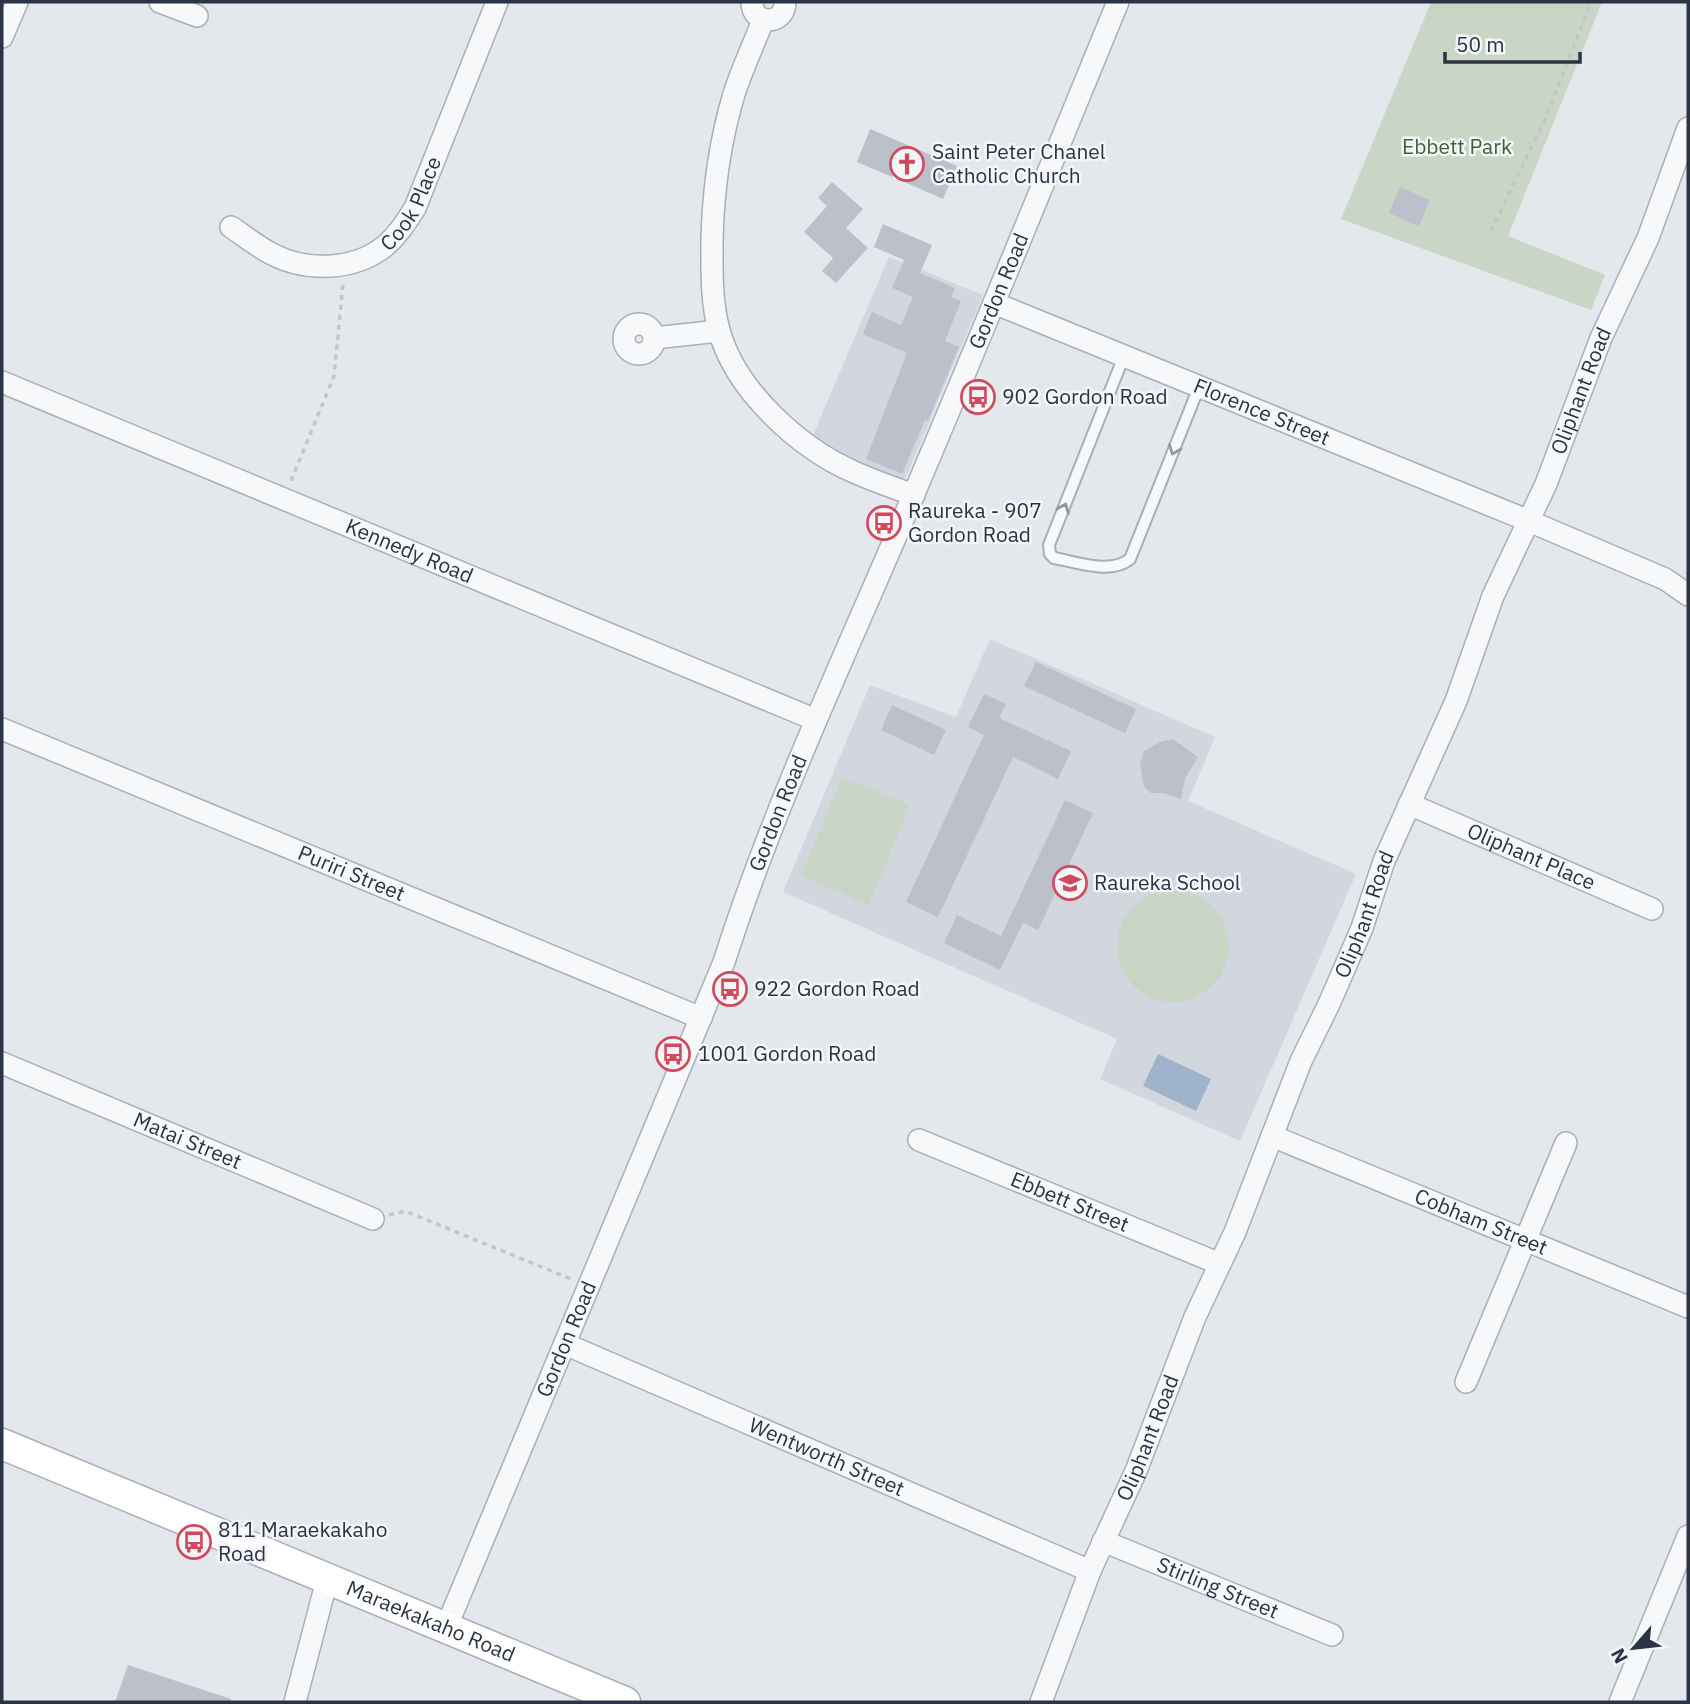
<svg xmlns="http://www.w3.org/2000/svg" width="1690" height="1704" viewBox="0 0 1690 1704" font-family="'IBM Plex Sans',sans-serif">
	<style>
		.built { fill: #d2d6de }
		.green { fill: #c9d6c5 }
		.water { fill: #9fb4cc }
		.building { fill: #bbc0ca }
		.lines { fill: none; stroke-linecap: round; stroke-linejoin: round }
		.service-casing { stroke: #a9aeb7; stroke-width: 14 }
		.minor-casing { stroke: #a9aeb7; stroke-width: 24 }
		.secondary-casing { stroke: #a9aeb7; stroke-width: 33 }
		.path { stroke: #c2c5cb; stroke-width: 3.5; stroke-dasharray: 5 5; stroke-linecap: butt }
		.service { stroke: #f7f8fa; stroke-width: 10 }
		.minor { stroke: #f7f8fa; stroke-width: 21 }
		.secondary { stroke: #fff; stroke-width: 30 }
		.oneway { stroke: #9196a0 }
		.labels { text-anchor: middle; stroke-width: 5; stroke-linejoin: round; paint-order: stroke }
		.park-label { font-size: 21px; fill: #3f6138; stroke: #f4f6f9 }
		.poi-label { font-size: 21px; fill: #2b3445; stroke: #f4f6f9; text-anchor: start }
		.street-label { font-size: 21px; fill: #2b3445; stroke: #f4f6f9 }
	</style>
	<rect width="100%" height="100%" fill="#e4e7ec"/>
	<path class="built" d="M889 257 983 295 906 477 894 481 846 459 813 435Z
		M990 639 1215 737 1188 801 1356 874 1240 1141 1100 1079 1117 1039 783 892 870 685 956 717Z"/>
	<path class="green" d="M1431 2H1602L1508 236 1605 275 1591 310 1341 219Z
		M842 777 910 805 869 905 801 876Z
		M1117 946a56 56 0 1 1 112 0a56 56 0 1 1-112 0Z"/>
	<path class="water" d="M1158 1054 1211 1079 1196 1111 1143 1086Z"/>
	<path class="building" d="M870 129 957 166 943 199 902 181 914 152 892 177 857 162Z
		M832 182 863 209 846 228 868 248 836 283 822 271 833 258 804 232 827 206 818 198Z
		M1400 187 1430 200 1419 226 1389 213Z
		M883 224 932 245 920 273 955 288 951 297 961 301 945 341 959 347 928 421 925 420 902 474 866 459 907 353 863 334 872 312 901 325 913 297 892 288 904 260 874 247Z
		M1036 662 1136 709 1125 733 1024 686Z
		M984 694 1006 704 999 718 1071 751 1058 779 1013 757 938 917 906 902 984 735 968 727Z
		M892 705 946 730 934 755 881 730Z
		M1173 739 1198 757 1185 778 1181 799 1164 793H1151L1144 787 1140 763 1144 751 1160 742Z
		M1065 800 1093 813 1038 930 1023 923 1000 970 944 943 957 915 1001 936Z
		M128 1665 231 1699 230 1702H115Z"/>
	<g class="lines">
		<g class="service-casing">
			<path id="service" d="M1124 356 1049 545 1050 554 1054 558C1077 562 1110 575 1130 559L1199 387"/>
		</g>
		<g class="minor-casing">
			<g id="minor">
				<path d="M160 2 197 16"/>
				<path d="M752 2C752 26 785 26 785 2"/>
				<path d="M763 20C754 44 742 69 734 94 720 141 713 191 712 241 712 270 711 301 719 330 735 390 799 448 854 472 874 481 894 488 914 495"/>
				<path d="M2 37 17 2"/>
				<path id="s1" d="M231 227C244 236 258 247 272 254 306 272 354 271 385 246 398 235 406 222 415 208L497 2"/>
				<path id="s2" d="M994 303 1529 521 1665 579 1688 595"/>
				<circle cx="639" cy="339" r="15"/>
				<path d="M654 338 719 331"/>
				<path id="s3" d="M2 382 816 720"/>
				<path id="s4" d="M2 729 701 1018"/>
				<path id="s5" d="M1409 804 1652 909"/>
				<path id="s6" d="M2 1063 373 1219"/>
				<path id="s7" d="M1272 1136 1688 1307"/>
				<path id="s8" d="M919 1140 1220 1264"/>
				<path id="s9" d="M565 1344 1090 1571"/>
				<path d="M1466 1382 1566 1143"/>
				<path id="s10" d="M1103 1541 1332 1635"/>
				<path id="s11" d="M446 1628 724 962C775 802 848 650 913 496 983 332 1050 167 1118 2"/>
				<path d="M295 1702 327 1580"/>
				<path id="s12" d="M1041 1702 1090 1571 1136 1471 1195 1317 1235 1232 1301 1061 1329 1004 1362 928 1384 861 1456 701 1493 596 1546 484 1601 338 1648 238 1688 128"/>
				<path d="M1620 1702 1688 1536"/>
			</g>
		</g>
		<g class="secondary-casing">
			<g id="secondary">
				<path id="s13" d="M2 1444 625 1702"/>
			</g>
		</g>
		<path class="path" d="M1491 231 1546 117 1591 2
			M291 481 334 376 343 284
			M389 1215 405 1211 571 1279"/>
		<use href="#service" class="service"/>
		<use href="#minor" class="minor"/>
		<use href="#secondary" class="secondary"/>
	</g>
	<defs><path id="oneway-chevron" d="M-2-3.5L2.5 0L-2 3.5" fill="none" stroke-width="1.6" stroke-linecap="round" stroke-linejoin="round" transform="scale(1.75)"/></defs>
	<g class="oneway">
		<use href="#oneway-chevron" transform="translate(1174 450) rotate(111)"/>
		<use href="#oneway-chevron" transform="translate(1064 508) rotate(-68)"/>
	</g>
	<defs>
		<g id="church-ring" transform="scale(1.75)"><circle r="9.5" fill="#f4f6f9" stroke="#d1495b" stroke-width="1.5"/><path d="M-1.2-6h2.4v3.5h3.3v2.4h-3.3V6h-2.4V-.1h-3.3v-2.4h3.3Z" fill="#d1495b"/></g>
		<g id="bus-ring" transform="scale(1.75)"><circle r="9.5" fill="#f4f6f9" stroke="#d1495b" stroke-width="1.5"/><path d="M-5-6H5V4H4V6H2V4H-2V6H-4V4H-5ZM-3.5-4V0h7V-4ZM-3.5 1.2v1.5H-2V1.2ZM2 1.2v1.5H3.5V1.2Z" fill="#d1495b"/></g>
		<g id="school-ring" transform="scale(1.75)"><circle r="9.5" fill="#f4f6f9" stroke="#d1495b" stroke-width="1.5"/><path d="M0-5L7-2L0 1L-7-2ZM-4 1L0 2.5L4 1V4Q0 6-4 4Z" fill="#d1495b"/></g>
	</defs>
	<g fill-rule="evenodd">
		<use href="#church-ring" x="907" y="164"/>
		<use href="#bus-ring" x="978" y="397"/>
		<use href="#bus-ring" x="884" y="523"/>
		<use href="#school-ring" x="1070" y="883"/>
		<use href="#bus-ring" x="730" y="989"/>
		<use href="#bus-ring" x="673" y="1054"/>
		<use href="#bus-ring" x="194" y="1542"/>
	</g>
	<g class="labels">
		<g class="park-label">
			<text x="1457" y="154">Ebbett Park</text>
		</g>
		<g class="poi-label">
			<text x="932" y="159">Saint Peter Chanel<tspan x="932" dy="24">Catholic Church</tspan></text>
			<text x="1002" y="404">902 Gordon Road</text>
			<text x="908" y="518">Raureka - 907<tspan x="908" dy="24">Gordon Road</tspan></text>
			<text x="1094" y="890">Raureka School</text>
			<text x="754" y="996">922 Gordon Road</text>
			<text x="698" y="1061">1001 Gordon Road</text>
			<text x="218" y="1537">811 Maraekakaho<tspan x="218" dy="24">Road</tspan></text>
		</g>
		<g class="street-label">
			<text dy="7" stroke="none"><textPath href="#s1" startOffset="219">Cook Place</textPath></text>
			<text dy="7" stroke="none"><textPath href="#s11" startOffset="1447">Gordon Road</textPath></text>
			<text dy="7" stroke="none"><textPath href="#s12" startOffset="1419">Oliphant Road</textPath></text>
			<text dy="7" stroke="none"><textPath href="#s2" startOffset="289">Florence Street</textPath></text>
			<text dy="7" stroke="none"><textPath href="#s3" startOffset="441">Kennedy Road</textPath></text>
			<text dy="7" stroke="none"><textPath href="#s11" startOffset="880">Gordon Road</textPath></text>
			<text dy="7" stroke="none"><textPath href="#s5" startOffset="133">Oliphant Place</textPath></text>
			<text dy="7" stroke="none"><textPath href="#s4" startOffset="378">Puriri Street</textPath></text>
			<text dy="7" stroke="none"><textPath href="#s12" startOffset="852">Oliphant Road</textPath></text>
			<text dy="7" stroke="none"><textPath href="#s6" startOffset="201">Matai Street</textPath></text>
			<text dy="7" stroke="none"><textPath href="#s8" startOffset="163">Ebbett Street</textPath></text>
			<text dy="7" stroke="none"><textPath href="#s7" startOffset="226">Cobham Street</textPath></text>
			<text dy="7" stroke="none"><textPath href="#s11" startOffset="313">Gordon Road</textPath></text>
			<text dy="7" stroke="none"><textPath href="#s12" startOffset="285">Oliphant Road</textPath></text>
			<text dy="7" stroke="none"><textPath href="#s9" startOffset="285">Wentworth Street</textPath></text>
			<text dy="7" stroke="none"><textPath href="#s10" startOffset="124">Stirling Street</textPath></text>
			<text dy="7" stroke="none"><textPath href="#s13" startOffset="464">Maraekakaho Road</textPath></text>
		</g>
	</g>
	<rect width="1690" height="1704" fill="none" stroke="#2b3445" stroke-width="7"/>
	<g transform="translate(1634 1648) rotate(242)" stroke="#f4f6f9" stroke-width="5" paint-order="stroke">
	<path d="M0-5L12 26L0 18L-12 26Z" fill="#2b3445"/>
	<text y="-10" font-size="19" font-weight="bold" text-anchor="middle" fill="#2b3445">N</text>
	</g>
	<path d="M1445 52v10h135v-10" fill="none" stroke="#2b3445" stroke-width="3.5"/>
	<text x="1456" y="52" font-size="21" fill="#2b3445" stroke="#f4f6f9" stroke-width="5" paint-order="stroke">50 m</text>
</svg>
